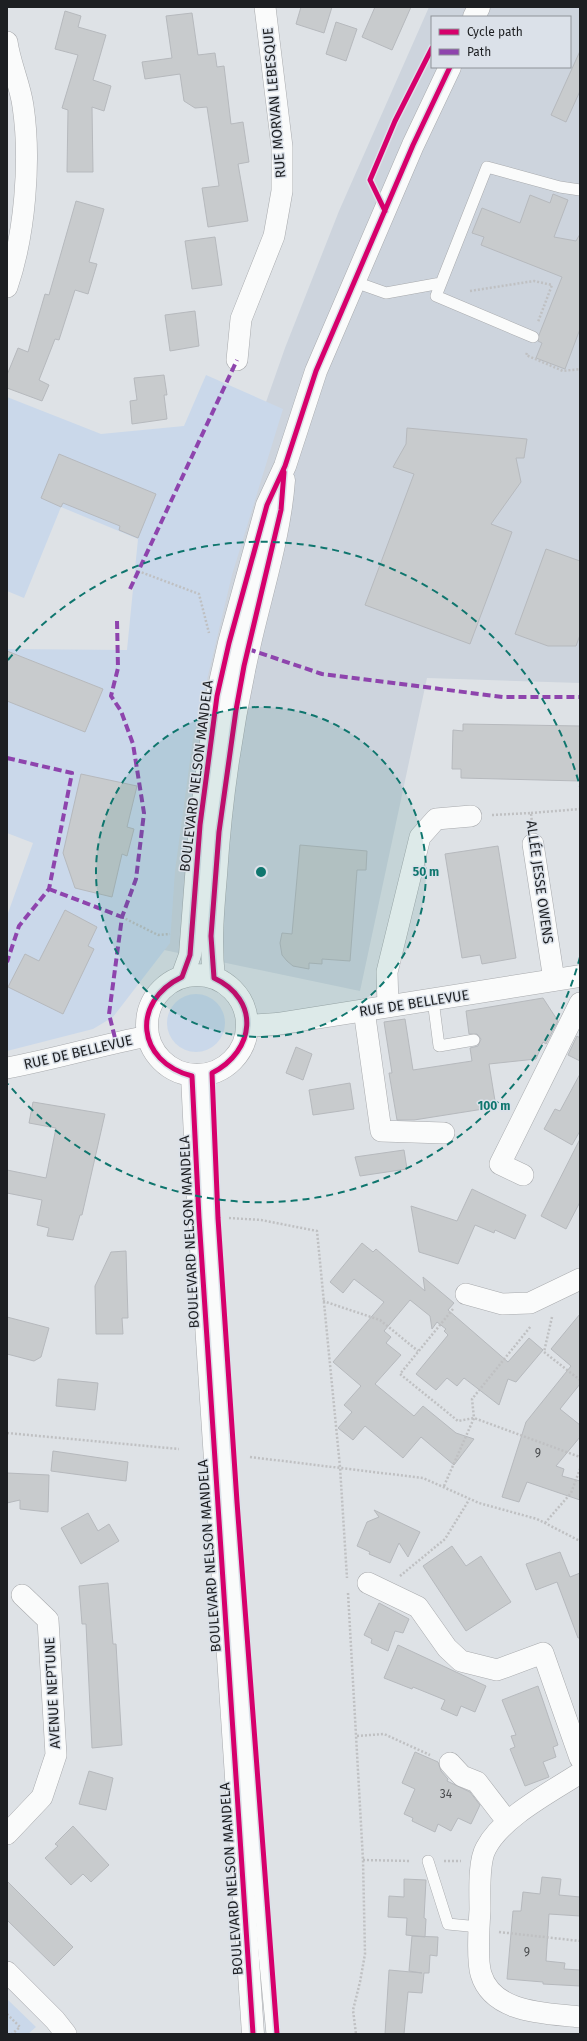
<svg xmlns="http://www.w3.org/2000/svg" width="587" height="2041" viewBox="0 0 587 2041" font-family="'Fira Sans',sans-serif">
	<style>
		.built { fill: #cdd4dd; fill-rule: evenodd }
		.green { fill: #cad8ea }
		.building { fill: #c8cbcd; stroke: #b6b9bd }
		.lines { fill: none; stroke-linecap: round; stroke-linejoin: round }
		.service-casing { stroke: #a8aaad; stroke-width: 12 }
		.minor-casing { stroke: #a8aaad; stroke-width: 22 }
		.tertiary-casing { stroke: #a8aaad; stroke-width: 23 }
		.path { stroke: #bfc0c2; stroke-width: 2.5; stroke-dasharray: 2 2; stroke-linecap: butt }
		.service { stroke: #fafbfb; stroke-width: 11 }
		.minor { stroke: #fafbfb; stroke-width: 21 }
		.tertiary { stroke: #fafbfb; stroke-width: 22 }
		.quiet { stroke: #8e44ad; stroke-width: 4; stroke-dasharray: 8 4; stroke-linecap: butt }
		.cycleway-casing { stroke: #dbe1e9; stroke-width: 8 }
		.cycleway { stroke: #d6006c; stroke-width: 5 }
		.ring { fill: none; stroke: #0f766e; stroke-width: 2; stroke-dasharray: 7 5 }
		.labels { text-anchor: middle; stroke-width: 3; stroke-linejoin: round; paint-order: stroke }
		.number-label { font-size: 12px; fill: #4a4c4e }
		.street-label { font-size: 14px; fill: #1d1f22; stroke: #dbe1e9 }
		.centre { fill: #0f766e; stroke: #dbe1e9; stroke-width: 2 }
		.ring-label { font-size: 12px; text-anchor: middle; font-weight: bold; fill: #0f766e; stroke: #dbe1e9; stroke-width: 3; stroke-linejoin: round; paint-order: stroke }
	</style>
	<rect width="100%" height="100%" fill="#dee2e6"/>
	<path class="built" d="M429 7H580V683L427 678 360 991 150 947 234 493 285 348 339 211ZM432 17H570V67H432Z"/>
	<path class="green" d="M206 375 283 409 232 575 193 738 175 871 170 943 113 1017 93 1029 7 1051V916L33 843 7 833V701L85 732 103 689 7 651V649L127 650 138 539 61 507 24 598 7 591V397L101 434 184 426Z
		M167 1023a29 29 0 1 1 58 0a29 29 0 1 1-58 0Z
		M7 1999 36 2027 28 2034H7Z"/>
	<path class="building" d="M301 7H332L324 33 296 24Z
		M375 7H411L392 50 362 37Z
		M65 11 81 16 78 27 106 35 93 80 111 86 104 111 92 107 93 172H67L68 110 62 108 78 55 55 49Z
		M192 13 198 55 215 53 217 67 224 66 231 124 243 122 249 162 238 164 248 221 208 227 202 188 219 186 207 107 195 108 184 101 180 74 145 79 142 62 172 58 166 16Z
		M336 22 357 29 346 61 326 54Z
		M580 51V91L566 122 551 115Z
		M553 194 568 200 554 237 576 241 580 234V329L565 369 536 358 542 343 538 341 539 335 562 277 481 245 484 237 472 233 482 208 520 223 530 195 550 203Z
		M76 201 104 209 89 262 97 264 88 294 75 290 59 340 55 339 39 380 49 385 42 401 7 388V375L18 348 28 352 45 294 49 295Z
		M215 237 222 285 192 289 185 241Z
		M195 311 199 346 170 351 165 315Z
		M164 375 167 395H164L167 419 132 424 130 401 137 400 134 378Z
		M407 428 527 439 524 458H516L521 482 491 524 512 532 470 644 365 605 414 474 393 467 406 444Z
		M59 454 156 494 138 538 119 530 120 526 63 503 61 507 41 498Z
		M546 549 580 561V635L576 646H548L515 634Z
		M7 651 103 689 85 732 7 701Z
		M463 724 580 726V781L461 778V769H452L453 730 463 731Z
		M81 774 137 786 127 827 134 829 127 856 122 854 112 897 75 888 63 853Z
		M300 845 367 851 366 870H357L350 961 322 959V964L309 963V969L293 966 287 961 282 955 280 943 282 933 292 934Z
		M498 846 516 958 482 964 480 955 462 958 445 854Z
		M65 910 97 927 88 946 94 949 63 1014 8 987 25 954 39 961Z
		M543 998 558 1021 546 1044 543 1042 536 1059 489 1064 496 1107 414 1120H397L389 1073H392L384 1022 405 1019 413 1070 472 1061 470 1048 478 1046 481 1039 477 1034H469L466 1011Z
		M577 1036 580 1038V1061L568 1055Z
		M296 1047 312 1054 303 1080 286 1073Z
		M580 1074V1131L572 1145 544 1129 555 1109 560 1111Z
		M350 1083 354 1109 313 1115 309 1090Z
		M33 1102 105 1114 82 1215H80L73 1240 47 1236 49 1228 37 1225 42 1200 7 1193V1170L46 1178 56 1128 29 1123Z
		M580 1139V1202L566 1229 541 1216Z
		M404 1150 407 1169 360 1176 355 1157Z
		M472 1189 526 1215 515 1239 495 1230 494 1233 475 1225 458 1264 419 1252 411 1206 457 1221Z
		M362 1243 373 1252 376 1249 425 1291 423 1277 454 1303 448 1310 508 1362 529 1338 543 1350 516 1382 508 1379 499 1405 464 1378 457 1386 447 1378 436 1390 416 1374 448 1335 444 1331 446 1329 437 1322 432 1329 430 1316 410 1300 384 1331 391 1337 386 1343 401 1355 375 1384 414 1416 423 1406 456 1433 474 1439 454 1465 421 1437 403 1458 365 1426 353 1440 338 1428 352 1412 344 1405 361 1386 333 1362 384 1302 354 1279 343 1293 330 1282Z
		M126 1251 128 1318H122L123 1334H96L95 1286 111 1252Z
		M580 1314V1384L560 1409 580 1425V1437L556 1466 564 1469 562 1476 580 1481V1500L527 1482 519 1502 502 1497 526 1422 571 1366 551 1349Z
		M7 1317 49 1328 41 1357 34 1361 7 1354Z
		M58 1379 98 1383 95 1410 56 1406Z
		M53 1451 128 1462 126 1481 51 1471Z
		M7 1473 49 1475 48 1512 20 1509V1500L7 1503Z
		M374 1510 420 1532 408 1557 399 1543 390 1563 369 1554 370 1552 357 1546 367 1522 379 1517Z
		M88 1513 98 1531 109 1524 119 1541 81 1564 61 1528Z
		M452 1546 466 1566 481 1556 511 1602 466 1631 423 1566Z
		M560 1552 570 1577 580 1573V1638H578L557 1582 536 1590 526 1564Z
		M108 1583 113 1644H116L122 1745 92 1748 86 1624H82L79 1586Z
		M379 1603 409 1619 403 1633 395 1631 388 1651 371 1643 372 1639 364 1635Z
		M398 1645 486 1686 475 1712 461 1706 457 1716 441 1709 445 1700 413 1687 412 1689 384 1678Z
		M538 1686 558 1745 553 1747 556 1757 543 1762 549 1777 525 1786 510 1749 515 1747 511 1736 516 1735 502 1700Z
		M415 1752 438 1762 441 1771 448 1779 447 1781 470 1792 480 1805 471 1824 458 1818 451 1831 438 1824 435 1832 412 1821 413 1818 404 1814 415 1789 402 1783Z
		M89 1771 113 1778 106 1810 79 1804Z
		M73 1826 109 1865 91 1882 83 1874 71 1885 45 1858 58 1846 55 1844Z
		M542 1877 561 1879 559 1895 580 1897V1916L549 1914 546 1961 565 1963 564 1969 580 1970V1986L543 1984V1982L507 1979 513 1911H521L523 1892 540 1894Z
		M404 1879 426 1880 424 1918 426 1919 425 1937 406 1935 407 1918 388 1917 389 1896 404 1897Z
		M7 1881 73 1947 54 1966 7 1920Z
		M412 1936 438 1937 437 1956 430 1955 429 1973H424L422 1993 408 1992 404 2034H385L389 1970 422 1973 409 1971Z"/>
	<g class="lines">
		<g class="service-casing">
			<path id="service" d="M355 282 386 293 441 283
				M533 337 436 296 487 167 560 187 580 190
				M433 1000 439 1046 474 1040
				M207 1075 213 1218 233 1526 263 1943 272 2034
				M428 1861 448 1924 479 1927"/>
		</g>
		<g class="minor-casing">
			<path id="minor" d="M7 42C10 64 20 84 23 106 31 160 25 235 7 287
				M237 360 241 319 274 236 282 191V147L265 7
				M533 844 554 980
				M388 1006 387 972 420 837 436 819 471 816
				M364 1010 381 1131 444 1133
				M7 1068C55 1059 101 1045 148 1036
				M523 1175 500 1164 580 1003
				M466 1294 502 1304 530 1303 580 1279
				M368 1583 418 1607 447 1648 461 1661 497 1670 543 1653 580 1758
				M450 1763 462 1776 477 1782 507 1821
				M580 1773C551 1792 502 1817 486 1848 478 1862 480 1893 480 1910 479 1925 477 1961 481 1974 493 2014 547 2013 580 2017
				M7 1834 42 1797 56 1755 48 1620 22 1595
				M7 1972 55 2020 66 2034"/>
		</g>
		<g class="tertiary-casing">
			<path id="tertiary" d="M474 17 479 7
				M147 1025a50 50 0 1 1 100 0a50 50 0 1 1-100 0Z
				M182 977 190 955 200 825 217 696 229 643 267 505 285 466 316 371 413 145 450 67
				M214 978C210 943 213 910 216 875 221 796 233 717 251 639 263 587 280 534 284 480
				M247 1026 277 1024 580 976
				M192 1076 199 1218 253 2034"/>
		</g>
		<path class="path" d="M470 291 534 281 552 285 538 322
			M527 353 526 355 563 371 580 369
			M138 571 199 594 209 633
			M531 813 580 809
			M492 815 531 813 532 823
			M122 917 158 935 170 934
			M229 1218 261 1220 317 1231 340 1467 347 1578
			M323 1301 380 1320 418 1351
			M453 1309 400 1374 458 1421 474 1418 580 1457
			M552 1317 544 1352 580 1380
			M7 1433 179 1449
			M250 1457 423 1478 479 1503 537 1519 580 1541
			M444 1486 474 1418 472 1399 531 1326
			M545 1523 571 1493 580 1469
			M400 1576 445 1539 469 1500
			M348 1593 363 1860 365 1954 360 1982 353 2010 356 2034
			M357 1736 384 1734 430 1755
			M363 1860 411 1861
			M444 1861H461
			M499 1932 580 1941
			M7 2014 20 2027 12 2034"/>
		<use href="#service" class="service"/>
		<use href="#minor" class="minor"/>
		<use href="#tertiary" class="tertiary"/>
		<path class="quiet" d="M130 589 237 360
			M117 621 118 668 111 696 121 711 133 744 144 813 136 879 122 917
			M248 649 322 674 503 697H580
			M7 758 72 773 49 889 19 926 7 962
			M49 889 122 917 109 1014 116 1042"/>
		<g class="cycleway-casing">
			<path id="cycleway" d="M385 211 370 180 395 121 432 48
				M253 2034 199 1218 192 1076C137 1062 130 1002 182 977L190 955 200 825 217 696 229 643 267 505 285 466 316 371 413 145 450 67
				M277 2034 237 1502 218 1218 212 1073C255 1051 261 1000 214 978L211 936 219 832 236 710 244 666 281 510 284 472"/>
		</g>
		<use href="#cycleway" class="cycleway"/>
	</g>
	<circle cx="261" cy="872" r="165" fill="#0f766e" fill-opacity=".12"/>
	<g class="ring">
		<circle cx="261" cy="872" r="165"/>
		<path d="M580 957A330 330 0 0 1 8 1084M8 660A330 330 0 0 1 580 787"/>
	</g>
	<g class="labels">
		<g class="number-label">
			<text x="538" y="1457">9</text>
			<text x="446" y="1798">34</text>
			<text x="527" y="1956">9</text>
		</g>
		<g class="street-label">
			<text transform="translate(274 103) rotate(-95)" y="5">RUE MORVAN LEBESQUE</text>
			<text transform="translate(196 776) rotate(-83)" y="5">BOULEVARD NELSON MANDELA</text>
			<text transform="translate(540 882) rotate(82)" y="5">ALLÉE JESSE OWENS</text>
			<text transform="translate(414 1003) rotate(-9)" y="5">RUE DE BELLEVUE</text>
			<text transform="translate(78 1052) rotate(-13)" y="5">RUE DE BELLEVUE</text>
			<text transform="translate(189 1232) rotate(-93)" y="5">BOULEVARD NELSON MANDELA</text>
			<text transform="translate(209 1556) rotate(-94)" y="5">BOULEVARD NELSON MANDELA</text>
			<text transform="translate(52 1693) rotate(-93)" y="5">AVENUE NEPTUNE</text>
			<text transform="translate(231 1879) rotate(-94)" y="5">BOULEVARD NELSON MANDELA</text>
		</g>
	</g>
	<circle cx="261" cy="872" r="6" class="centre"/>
	<g class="ring-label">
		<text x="426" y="876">50 m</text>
		<text x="494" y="1110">100 m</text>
	</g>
	<rect width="587" height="2041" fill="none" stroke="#1d1f22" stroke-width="16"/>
	<rect x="431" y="16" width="140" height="52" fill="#dbe1e9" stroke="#8f9399"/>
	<rect x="439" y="29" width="20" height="6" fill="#d6006c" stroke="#8f9399"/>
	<text x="467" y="36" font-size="12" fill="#1d1f22">Cycle path</text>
	<rect x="439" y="49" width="20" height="6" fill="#8e44ad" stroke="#8f9399"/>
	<text x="467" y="56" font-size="12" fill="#1d1f22">Path</text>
</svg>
